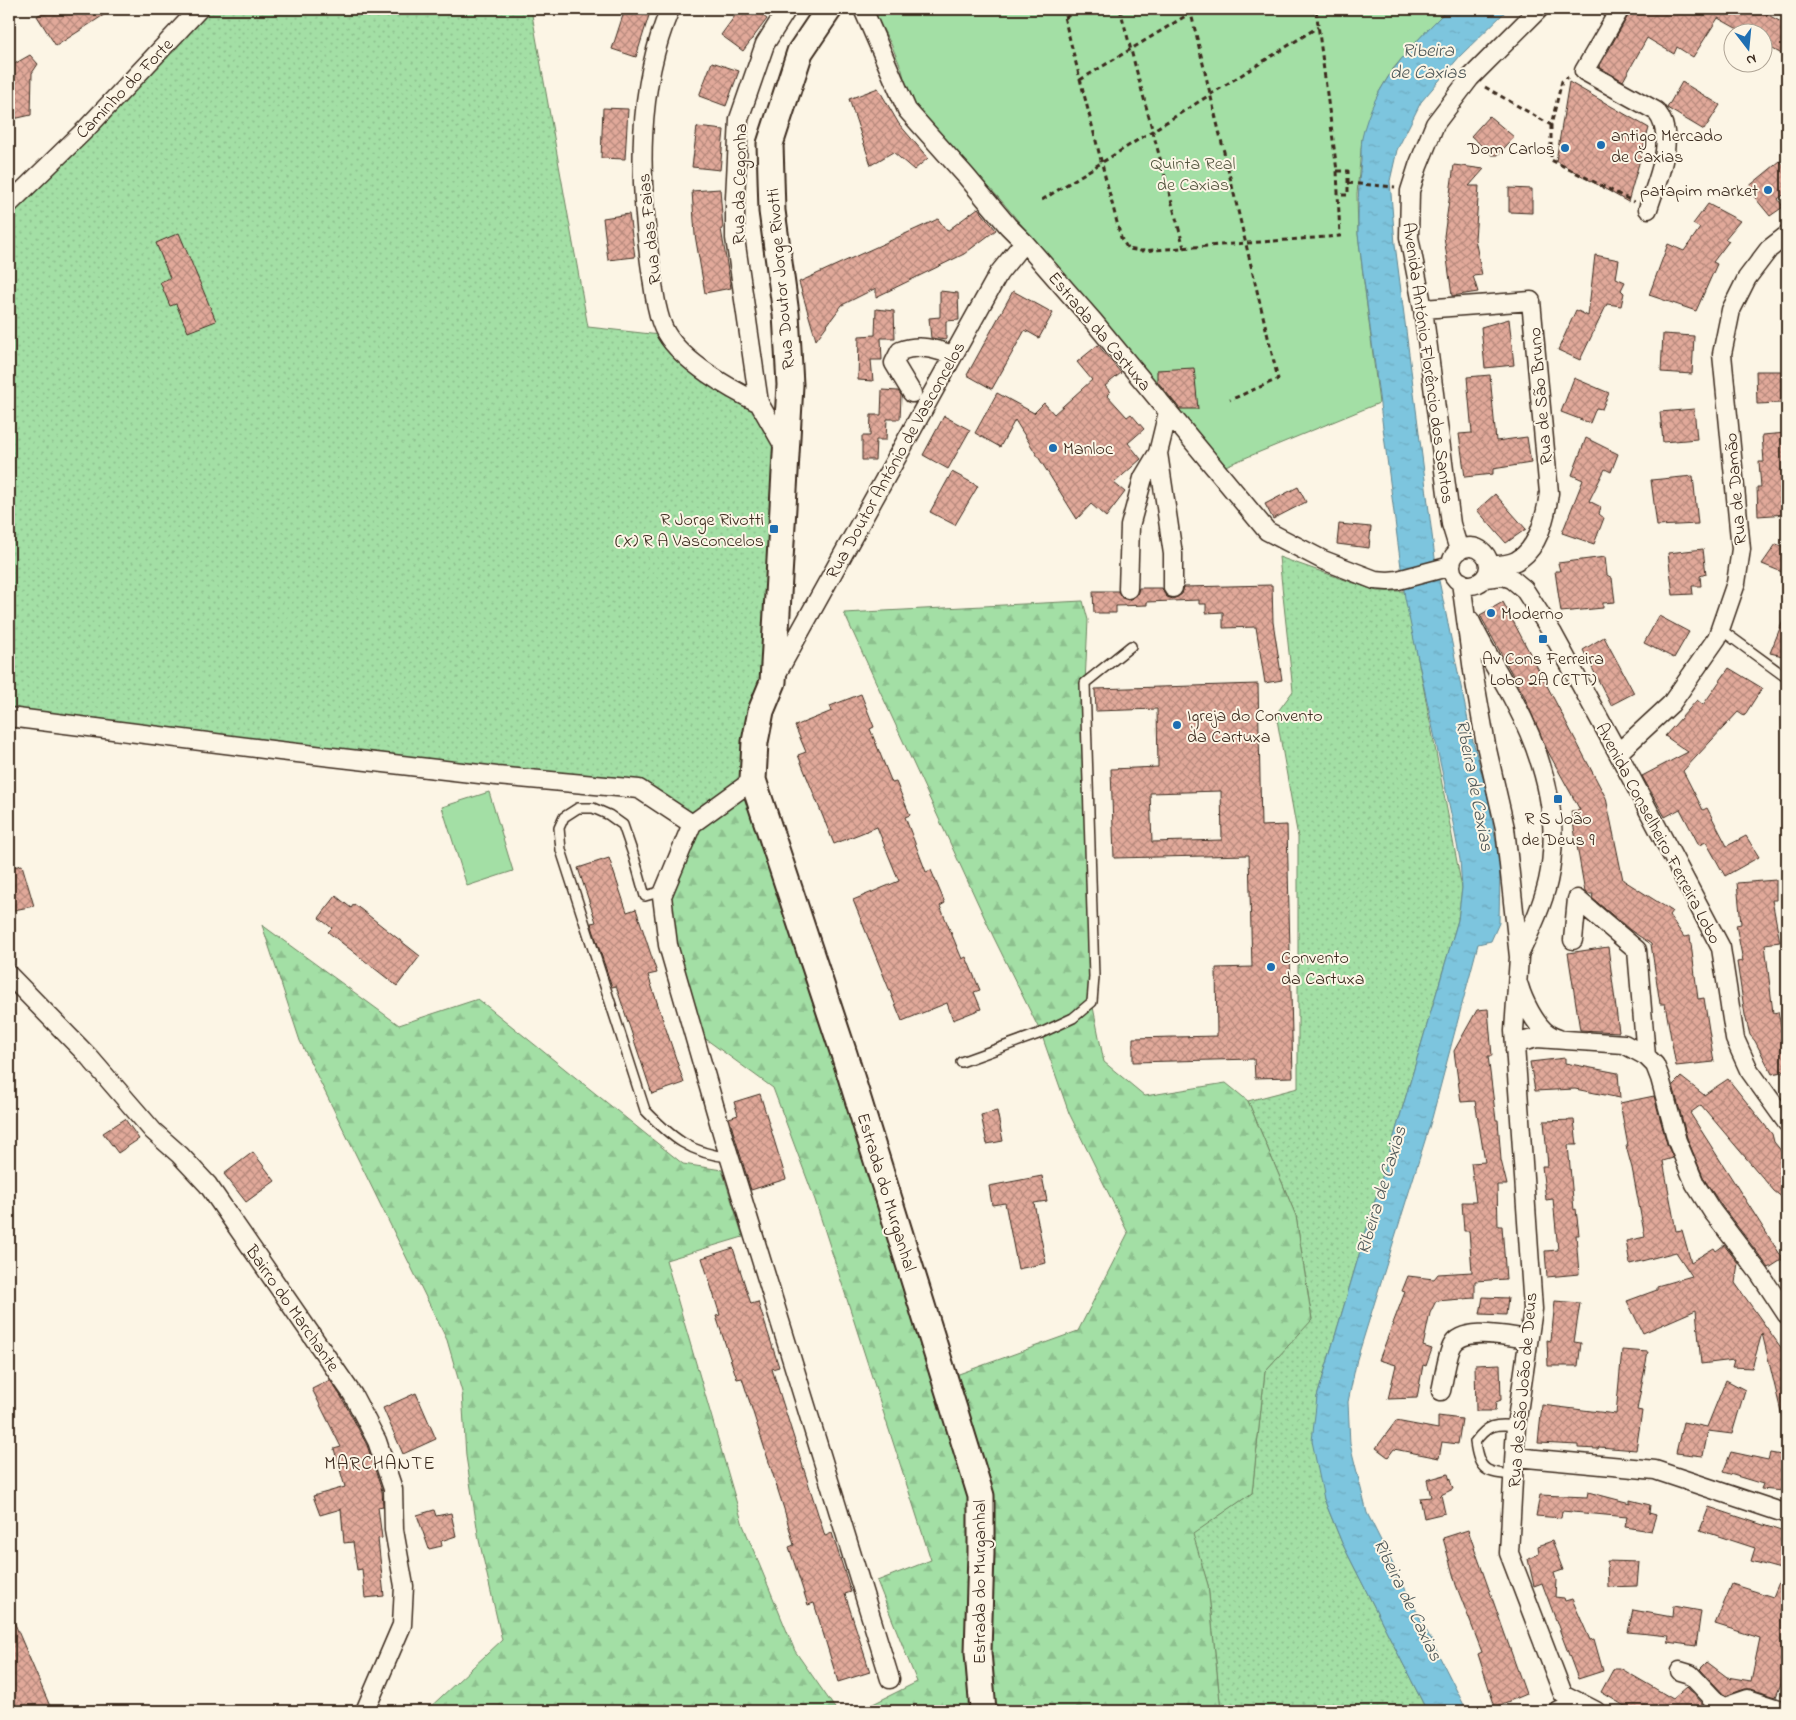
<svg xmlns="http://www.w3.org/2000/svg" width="1796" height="1720" viewBox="0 0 1796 1720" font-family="'Indie Flower',sans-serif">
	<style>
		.grass { fill: url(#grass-dots); stroke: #6f8462 }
		.forest { fill: url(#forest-firs); stroke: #6f8462 }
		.green { fill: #a3dfa5; stroke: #6f8462 }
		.water { fill: url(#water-ripples); stroke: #638791 }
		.building { fill: url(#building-cross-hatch); stroke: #3b2a1e; fill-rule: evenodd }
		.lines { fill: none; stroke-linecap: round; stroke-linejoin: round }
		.lane-casing { stroke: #3b2a1e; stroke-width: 12 }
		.street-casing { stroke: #3b2a1e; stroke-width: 21 }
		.secondary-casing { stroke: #3b2a1e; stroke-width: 29 }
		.path { stroke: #3b2a1e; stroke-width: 3; stroke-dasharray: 5 4; stroke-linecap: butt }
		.lane { stroke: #fcf5e5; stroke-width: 9 }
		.street { stroke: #fcf5e5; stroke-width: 18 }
		.secondary { stroke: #fcf5e5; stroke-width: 25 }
		.poi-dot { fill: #1f6fb2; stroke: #fcf5e5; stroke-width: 2 }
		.labels { text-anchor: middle; stroke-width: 4; stroke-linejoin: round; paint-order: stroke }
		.street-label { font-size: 18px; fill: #3b2a1e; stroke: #fcf5e5 }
		.poi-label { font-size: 18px; fill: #3b2a1e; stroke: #fcf5e5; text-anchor: start }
		.park-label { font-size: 18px; fill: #555740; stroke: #fcf5e5 }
		.water-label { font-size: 19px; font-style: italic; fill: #4f5858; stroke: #fcf5e5 }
		.neighbourhood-label { font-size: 19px; letter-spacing: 1px; fill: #3b2a1e; stroke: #fcf5e5 }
	</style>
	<defs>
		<pattern id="grass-dots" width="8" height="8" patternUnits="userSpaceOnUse" patternTransform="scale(1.25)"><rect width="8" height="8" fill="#a3dfa5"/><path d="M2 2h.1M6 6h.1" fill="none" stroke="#8dc08e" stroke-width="1.8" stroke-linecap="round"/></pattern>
		<pattern id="forest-firs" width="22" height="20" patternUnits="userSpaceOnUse" patternTransform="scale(1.25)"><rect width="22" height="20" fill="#a3dfa5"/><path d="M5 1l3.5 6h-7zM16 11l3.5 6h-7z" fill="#8dc08e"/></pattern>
		<pattern id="water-ripples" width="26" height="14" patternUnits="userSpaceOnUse" patternTransform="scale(1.25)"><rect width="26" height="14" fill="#7dc5de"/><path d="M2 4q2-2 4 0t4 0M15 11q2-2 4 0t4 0" fill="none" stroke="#6da9be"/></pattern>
		<pattern id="building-cross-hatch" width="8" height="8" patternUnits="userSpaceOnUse" patternTransform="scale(1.25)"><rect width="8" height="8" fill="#e1a99a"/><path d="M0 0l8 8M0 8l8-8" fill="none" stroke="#b88a7d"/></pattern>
	</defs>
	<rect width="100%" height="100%" fill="#fcf5e5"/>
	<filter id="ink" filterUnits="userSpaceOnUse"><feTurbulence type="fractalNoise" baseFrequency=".02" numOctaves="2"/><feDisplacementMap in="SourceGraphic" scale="10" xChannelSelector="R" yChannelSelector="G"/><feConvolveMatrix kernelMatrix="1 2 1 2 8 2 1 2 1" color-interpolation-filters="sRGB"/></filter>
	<g filter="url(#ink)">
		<path class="grass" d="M199 9H531L588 327 660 335 787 432 753 780 692 824 639 789 9 717V205Z
			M1279 557 1377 591H1405L1462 888 1458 920 1317 1397 1324 1499 1342 1543 1427 1711H1221L1208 1585 1192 1534 1252 1493 1265 1371 1312 1319 1296 1216 1248 1101 1298 1088V837L1276 714 1293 691Z"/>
		<path class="forest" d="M1083 601 1088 620 1085 683 1092 1002 1104 1062 1145 1096 1226 1083 1248 1101 1296 1216 1312 1320 1265 1371 1252 1493 1193 1534 1208 1585 1221 1711H859L917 1682 877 1581 931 1560 815 1200 773 1088 692 1029 662 896 692 824 753 780 956 1375 1078 1331 1128 1233 1069 1113 1041 1033 993 936 844 613Z
			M262 925 399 1025 478 999 683 1164 722 1170 743 1237 666 1260 743 1525 795 1651 837 1711H426L502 1640 479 1540 466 1456 462 1392 447 1340 300 1041Z"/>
		<path class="green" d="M872 9H1448L1414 44 1393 69 1379 92 1362 139 1357 194 1358 234 1379 403 1223 467 999 198 910 102 902 70 891 44Z
			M489 792 513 871 467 886 442 807Z"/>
		<path class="water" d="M1448 9H1508L1460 56 1421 102 1397 150 1390 181 1395 244 1436 566 1470 730 1489 801 1500 867 1499 923 1491 941 1478 944 1432 1118 1357 1359 1348 1402 1350 1444 1367 1513 1467 1711H1427L1342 1543 1324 1499 1312 1441 1317 1397 1458 920 1462 888 1460 860 1453 823 1405 598 1358 234C1358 210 1358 185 1361 161 1361 154 1361 145 1362 138 1374 83 1410 47 1448 9Z"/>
		<path class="building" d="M49 9H113L56 46 37 16Z
			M625 9H651L636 57 612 49Z
			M740 9H754L767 19 743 51 721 35Z
			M1631 9H1757L1787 25V57L1764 44V32H1743L1718 18 1693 57 1677 47 1674 54 1647 38 1623 81 1599 67 1629 14Z
			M30 55 38 64 32 73 31 115 9 120V67Z
			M712 62 739 71 726 106 699 96Z
			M1569 82 1649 128 1628 202 1556 161Z
			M1682 82 1720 105 1704 130 1667 108Z
			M878 88 899 124 928 158 914 170 893 152 871 165 849 99Z
			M603 108 628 109 625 159 601 158Z
			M1489 116 1514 137 1498 155H1492L1471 136Z
			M697 127 724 130 720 170 692 167Z
			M1780 161 1787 170V192L1778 199 1783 207 1770 216 1747 188Z
			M1454 165 1484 169 1469 186H1479L1475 239 1482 275 1473 276 1478 292 1452 296 1444 236Z
			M1509 188 1532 189V213L1509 212Z
			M720 189 723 229H721L731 288 705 293 695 235 692 191Z
			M1708 204 1740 221 1725 239 1729 241 1713 262 1717 264 1696 311 1649 295 1668 244 1684 251 1700 228 1693 224Z
			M978 208 996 230 964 254 876 297V288L842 305 816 340 799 282 938 219 947 231Z
			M629 214 635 257 608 260 603 218Z
			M179 233 216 321 188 332 176 304 170 306 160 282 170 278 156 243Z
			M1595 255 1619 260 1616 278 1625 282 1621 290 1624 293 1621 306 1607 304 1580 360 1558 350 1576 310 1588 316Z
			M940 291 958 293 959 320 946 321V340L931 338 929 318 940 317Z
			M1013 291 1053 313 1039 338 1025 330 992 389 967 375Z
			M876 309 894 311 895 338H881L882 360H871L873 381 858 380 859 336 875 335Z
			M1509 319 1514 365 1485 368 1481 327Z
			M1663 334 1694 336 1692 374 1661 372Z
			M1098 345 1121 373 1105 386 1110 392 1107 395 1127 417 1131 414 1144 429 1128 443 1141 459 1114 483 1125 492 1106 517 1091 504 1077 519 1015 420 1000 447 975 433 997 393 1034 413 1044 403 1054 414 1092 380 1077 362Z
			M1194 368 1198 409H1180L1157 381V370Z
			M1756 371H1781V403L1757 404Z
			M1490 375 1496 441 1527 437 1531 463 1493 469V474L1465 477 1459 434 1472 433 1467 377Z
			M1574 378 1609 393 1602 409 1596 408 1590 423 1561 412Z
			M882 390 898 391 901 395 900 419H887L886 440H876L875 460H862V436H870L871 415H881Z
			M1694 409 1697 439 1663 442 1660 412Z
			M944 416 970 430 948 469 923 455Z
			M1787 433V514L1758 516 1757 487H1761L1759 462H1764L1762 435Z
			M1586 438 1618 454 1611 472 1605 469 1589 501 1601 507 1599 514 1604 518 1594 544 1562 533 1583 480 1572 475Z
			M952 472 978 486 955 525 930 512Z
			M1693 476 1698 524 1657 526 1651 480Z
			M1298 487 1306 502 1273 519 1265 504Z
			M1495 494 1526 529 1506 543 1477 510Z
			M1339 524 1371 527 1369 548 1337 544Z
			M1776 544 1787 548V574L1762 564Z
			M1703 549 1706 574 1700 576 1701 586H1692L1693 594 1673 595 1668 553Z
			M1605 557 1607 575 1612 578 1615 602 1603 603V608L1561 612 1555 571H1560L1558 563Z
			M1272 585 1273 622 1282 680 1265 683 1256 627 1223 628V612L1206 613V604H1199V600L1147 602V605L1116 606V613H1094L1093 591H1118L1122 598 1128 600 1137 595 1139 588H1162L1164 593 1167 597 1173 599 1182 594 1184 587Z
			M1503 602 1606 798 1623 880 1672 911 1669 915 1684 937 1690 936 1698 999 1704 998 1714 1062 1676 1066 1665 1004H1660L1651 944 1630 930 1592 898 1593 894H1588L1585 892 1571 811 1580 810 1546 748 1524 696 1480 615Z
			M1787 611V657L1770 653Z
			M1659 616 1689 632 1674 658 1644 643Z
			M1604 637 1634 693 1611 705 1583 650Z
			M1729 668 1762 688 1744 716 1738 712 1683 771 1703 810 1707 808 1727 846 1746 836 1759 857 1725 876 1706 842 1699 845 1680 809 1665 817 1642 776 1688 752 1665 736 1697 700 1703 705Z
			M1258 684 1261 826 1287 825 1293 1077 1255 1078 1254 1059 1133 1062V1038L1217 1036 1216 968 1252 967 1249 855 1114 858 1111 769 1158 767 1157 709 1096 711 1095 689ZM1221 791 1222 840 1152 842 1150 793Z
			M861 694 874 727 870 729 892 783 896 782 910 815 905 817 926 872 931 870 945 903 940 906 962 959 966 957 980 990 974 992 981 1009 953 1020 947 1003 902 1021 853 900 899 881 877 827 834 844 798 755 806 752 795 726 832 711 830 706Z
			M609 858 627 912 636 909 657 973 648 975 684 1083 652 1094 616 986 612 987 597 942 591 923 596 922 578 868Z
			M22 865 34 906 9 911V868Z
			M1776 880V900H1772L1780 942 1765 944 1773 1013 1778 1012 1781 1026 1787 1038V1071L1772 1074 1755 1041 1750 1035 1745 1015 1737 962 1743 961 1736 925 1741 924 1737 883Z
			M336 896 351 908 354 904 420 956 397 986 328 932 332 928 319 918Z
			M1608 947 1619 1032 1580 1030 1568 953Z
			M1488 1009 1492 1056H1488L1496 1120H1498L1501 1160 1507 1185H1497L1498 1226H1502L1506 1279 1475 1281V1298L1436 1301 1430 1313 1423 1346 1432 1349 1426 1366 1423 1365 1417 1398 1388 1399 1396 1365 1379 1360 1405 1292 1402 1291 1408 1276 1434 1279 1438 1274 1472 1272 1469 1231H1464L1462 1202H1476L1471 1163 1485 1162 1475 1101 1461 1102 1454 1051 1477 1010Z
			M1565 1058V1063L1618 1073 1620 1098 1575 1089 1535 1091 1530 1062Z
			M1681 1077 1704 1095 1728 1079 1772 1134 1774 1142 1787 1158V1201L1774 1191 1701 1105 1690 1113 1783 1259 1769 1268 1721 1205 1704 1179 1687 1138 1673 1085Z
			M760 1094 786 1179 751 1190 729 1118 738 1115 734 1102Z
			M1654 1096 1667 1144 1673 1158 1663 1161 1676 1231 1682 1230 1691 1262 1714 1248 1716 1251 1724 1245 1738 1263 1735 1283 1787 1356V1415L1782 1416 1762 1333 1752 1368 1732 1367 1734 1360 1701 1364 1696 1310 1643 1333 1627 1301 1657 1290V1286L1692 1276 1676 1252 1630 1264 1626 1241 1645 1237 1632 1168 1626 1146H1628L1620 1103Z
			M997 1111 1003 1141 987 1144 981 1115Z
			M125 1119 139 1139 118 1153 103 1133Z
			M1574 1120 1577 1145H1568L1574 1210 1576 1209 1579 1235H1576L1579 1274 1547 1277 1545 1251 1558 1250 1553 1199 1546 1200 1542 1166H1548L1544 1121Z
			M253 1152 275 1181 246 1202 224 1174Z
			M1042 1176 1047 1201 1034 1203 1046 1263 1018 1269 1005 1203 992 1205 989 1186Z
			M733 1248 751 1304 758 1302 779 1367 772 1369 825 1536 832 1533 851 1592 845 1594 870 1672 838 1682 814 1603 808 1605 789 1547 794 1545 784 1509 742 1378 737 1379 716 1316 720 1315 702 1258Z
			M1483 1297 1508 1298 1506 1315 1480 1314Z
			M1555 1301 1580 1303 1574 1342 1581 1343 1578 1366H1548L1547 1340 1551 1341Z
			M1622 1350 1648 1352 1637 1410 1642 1411 1636 1450 1599 1447 1598 1449 1578 1448V1445L1538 1443 1542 1405 1616 1414Z
			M1500 1364 1501 1400 1496 1402 1495 1411H1476L1475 1365Z
			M330 1380 342 1398 367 1445 382 1491 383 1506 378 1507 382 1538 378 1539 384 1596 365 1598 362 1569 357 1570 353 1542 344 1543 341 1509 320 1515 313 1496 345 1487 334 1449 341 1447 312 1389Z
			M1726 1380 1745 1390 1732 1434 1708 1431 1703 1456 1676 1453 1683 1422 1707 1427Z
			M416 1393 436 1439 403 1454 383 1408Z
			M1438 1416 1462 1419 1458 1444 1442 1442 1439 1458 1394 1449 1388 1457 1376 1448 1396 1421 1438 1429Z
			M1731 1452 1768 1460 1770 1453 1787 1456V1470L1783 1491 1761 1489 1763 1484 1723 1472Z
			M1448 1474 1453 1489 1439 1496 1441 1495 1445 1513 1424 1518 1420 1498 1431 1497 1427 1480Z
			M1588 1492 1630 1503V1500L1650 1505 1649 1513 1656 1515 1651 1531 1625 1527 1627 1517 1562 1511 1561 1518 1536 1516 1540 1495 1587 1497Z
			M1709 1507 1787 1533V1674L1785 1673 1776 1697 1751 1689H1745L1725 1696 1700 1669 1707 1662 1727 1677 1751 1681 1760 1638 1715 1624 1732 1584 1773 1597 1784 1570 1751 1561 1755 1548 1700 1530Z
			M434 1510 436 1516 451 1513 456 1536 441 1541 442 1546 429 1549 417 1515Z
			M1468 1530 1526 1694 1495 1707 1478 1654 1482 1652 1456 1585 1443 1538Z
			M1552 1541 1563 1570 1554 1573 1556 1580 1555 1597 1564 1598 1565 1601 1572 1599 1590 1640 1594 1639 1603 1671 1578 1679 1542 1583 1534 1586 1528 1559 1539 1554 1538 1546Z
			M1607 1561 1639 1562 1637 1586 1608 1587Z
			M1673 1606 1701 1611 1696 1646 1668 1642 1669 1636 1628 1632 1633 1610 1672 1617Z
			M9 1610 52 1711H15L9 1698Z
			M1614 1668H1620L1673 1699 1687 1687 1710 1711H1633L1601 1692Z"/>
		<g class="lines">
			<g class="lane-casing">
				<path id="lane" d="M1720 629 1787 678
					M663 891 645 896 634 857 623 825 609 815 593 808H578L564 817 559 828 561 850 645 1110C671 1137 691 1154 729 1157
					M961 1062 1041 1033 1073 1018 1092 1002 1094 977 1085 683 1131 646
					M1514 1475C1486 1473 1479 1471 1475 1442 1487 1425 1496 1423 1516 1426"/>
			</g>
			<g class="street-casing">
				<path id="street" d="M670 9C636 90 639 178 650 263 653 283 656 316 666 333 683 362 730 389 759 403
					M863 9 907 110 966 176 1008 226 1024 242 1094 322 1267 531 1323 560 1375 580 1388 581 1398 580 1451 566
					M1620 9 1584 71 1656 111C1678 138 1657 179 1648 209
					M9 204 86 129 199 9
					M1423 309 1531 301 1549 493C1546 516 1538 550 1516 561 1507 565 1498 565 1489 566
					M912 393 894 363 900 351C919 344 935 349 953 355
					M786 450 759 403 735 238V198L739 119 765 44 787 9
					M1158 453 1173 554V588
					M1451 566a19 19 0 1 1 38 0a19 19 0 1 1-38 0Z
					M1459 550 1451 524 1423 309 1409 237 1410 191 1418 166 1435 124 1470 78 1539 9
					M1485 578 1503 576 1512 579 1524 589 1553 634 1618 753 1721 948 1735 1039 1749 1070 1787 1123
					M1461 582 1473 671 1486 745 1505 828 1519 957 1514 1031 1533 1309 1516 1426 1509 1553 1563 1694 1596 1711
					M1128 589 1130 526 1143 478 1158 453 1168 412
					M1470 620C1483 648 1500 674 1514 701 1543 756 1562 818 1548 881 1542 907 1530 931 1519 955
					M775 677 999 273 1024 242
					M9 717 280 751 497 776 639 789 692 824
					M1618 753 1671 704 1717 638 1736 583 1741 549 1722 354 1731 310 1747 278 1769 249 1787 235
					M753 780 692 824 662 896 668 945 723 1136 890 1679
					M1573 940 1577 899 1637 950 1646 1056
					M9 975 89 1057 153 1131 180 1155 208 1185 353 1395 377 1441 393 1489 394 1530 404 1586 402 1625 365 1711
					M1519 986C1523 1000 1535 1025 1548 1034 1551 1036 1555 1038 1559 1039
					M1515 1050 1521 1042 1537 1038 1624 1044 1646 1056 1655 1065 1660 1078 1677 1141 1695 1184 1712 1211 1760 1274 1787 1315
					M1441 1391C1444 1378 1447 1356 1452 1346 1462 1325 1510 1337 1528 1339
					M1515 1457 1655 1470 1787 1514
					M1680 1671 1690 1674 1722 1708 1748 1699 1785 1711
					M1559 1711 1581 1704"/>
			</g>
			<g class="secondary-casing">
				<path id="secondary" d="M829 9 800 52 770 144 772 211 786 314 790 385 773 682 761 711 755 742 753 780 844 1054 981 1496V1553L978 1652 983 1711"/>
			</g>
			<path class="path" d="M1062 9 1121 238 1128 249 1141 251 1340 236 1337 171 1316 9
				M1120 9 1184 248
				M1190 9 1278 379 1230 400
				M1065 18 1079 9
				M1080 80 1197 9
				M1485 87 1551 125 1562 81 1568 77
				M1551 125V160L1634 202
				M1337 171H1348V195H1338
				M1348 183 1395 187
				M1042 200 1318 27"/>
			<use href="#lane" class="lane"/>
			<use href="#street" class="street"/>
			<use href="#secondary" class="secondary"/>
		</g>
	</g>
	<g class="poi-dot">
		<circle cx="1601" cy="145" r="5"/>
		<circle cx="1565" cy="148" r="5"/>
		<circle cx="1768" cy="190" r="5"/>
		<circle cx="1053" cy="448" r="5"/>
		<rect x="769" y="524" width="10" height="10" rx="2.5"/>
		<circle cx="1491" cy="613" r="5"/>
		<rect x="1538" y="634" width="10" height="10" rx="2.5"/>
		<circle cx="1177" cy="725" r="5"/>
		<rect x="1553" y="794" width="10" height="10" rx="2.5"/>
		<circle cx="1271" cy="967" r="5"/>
	</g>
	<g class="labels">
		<g class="street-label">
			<text transform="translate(124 88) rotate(-46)" y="6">Caminho do Forte</text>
			<text transform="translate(739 184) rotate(-89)" y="6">Rua da Cegonha</text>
			<text transform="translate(649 229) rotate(-96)" y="6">Rua das Faias</text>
			<text transform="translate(780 279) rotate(-95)" y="6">Rua Doutor Jorge Rivotti</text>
			<text transform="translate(1100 331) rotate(50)" y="6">Estrada da Cartuxa</text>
			<text transform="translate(1429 363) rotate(82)" y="6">Avenida António Florêncio dos Santos</text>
			<text transform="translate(1540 396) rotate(-95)" y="6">Rua de São Bruno</text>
			<text transform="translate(895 460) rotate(-61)" y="6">Rua Doutor António de Vasconcelos</text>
			<text transform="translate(1735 489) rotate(-95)" y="6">Rua de Damão</text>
			<text transform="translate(1659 833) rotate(62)" y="6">Avenida Conselheiro Ferreira Lobo</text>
			<text transform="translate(887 1192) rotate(73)" y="6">Estrada do Murganhal</text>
			<text transform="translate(293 1308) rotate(55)" y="6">Bairro do Marchante</text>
			<text transform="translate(1522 1390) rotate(-85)" y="6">Rua de São João de Deus</text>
			<text transform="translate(979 1582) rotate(-90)" y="6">Estrada do Murganhal</text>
		</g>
		<g class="poi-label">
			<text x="1611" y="141">antigo Mercado<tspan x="1611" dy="21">de Caxias</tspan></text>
			<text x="1555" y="154" text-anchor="end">Dom Carlos</text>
			<text x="1758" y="196" text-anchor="end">patapim market</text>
			<text x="1063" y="454">Manloc</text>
			<text x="764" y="525" text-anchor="end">R Jorge Rivotti<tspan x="764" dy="21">(X) R A Vasconcelos</tspan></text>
			<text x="1501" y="619">Moderno</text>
			<text x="1543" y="664" text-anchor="middle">Av Cons Ferreira<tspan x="1543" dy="21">Lobo 2A (CTT)</tspan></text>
			<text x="1187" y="721">Igreja do Convento<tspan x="1187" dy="21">da Cartuxa</tspan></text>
			<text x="1558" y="824" text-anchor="middle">R S João<tspan x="1558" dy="21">de Deus 9</tspan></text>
			<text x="1281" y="963">Convento<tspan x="1281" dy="21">da Cartuxa</tspan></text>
		</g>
		<g class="park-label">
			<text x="1193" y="169">Quinta Real<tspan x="1193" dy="21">de Caxias</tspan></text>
		</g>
		<g class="water-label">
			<text x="1428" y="56">Ribeira<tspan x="1428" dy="22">de Caxias</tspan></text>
			<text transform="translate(1476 785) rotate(79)" y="7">Ribeira de Caxias</text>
			<text transform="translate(1380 1190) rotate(-73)" y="7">Ribeira de Caxias</text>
			<text transform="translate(1409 1599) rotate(64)" y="7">Ribeira de Caxias</text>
		</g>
		<g class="neighbourhood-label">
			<text x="380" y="1469">MARCHANTE</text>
		</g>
	</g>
	<rect width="1796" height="1720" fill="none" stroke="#fcf5e5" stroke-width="30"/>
	<rect x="15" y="15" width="1766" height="1690" fill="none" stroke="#3b2a1e" stroke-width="2" filter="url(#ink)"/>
	<g transform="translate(1748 48) rotate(164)"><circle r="24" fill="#fcf5e5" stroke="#afa495"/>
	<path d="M0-4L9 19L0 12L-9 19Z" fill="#1f6fb2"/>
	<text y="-8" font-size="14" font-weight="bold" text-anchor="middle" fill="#3b2a1e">N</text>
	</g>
</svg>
